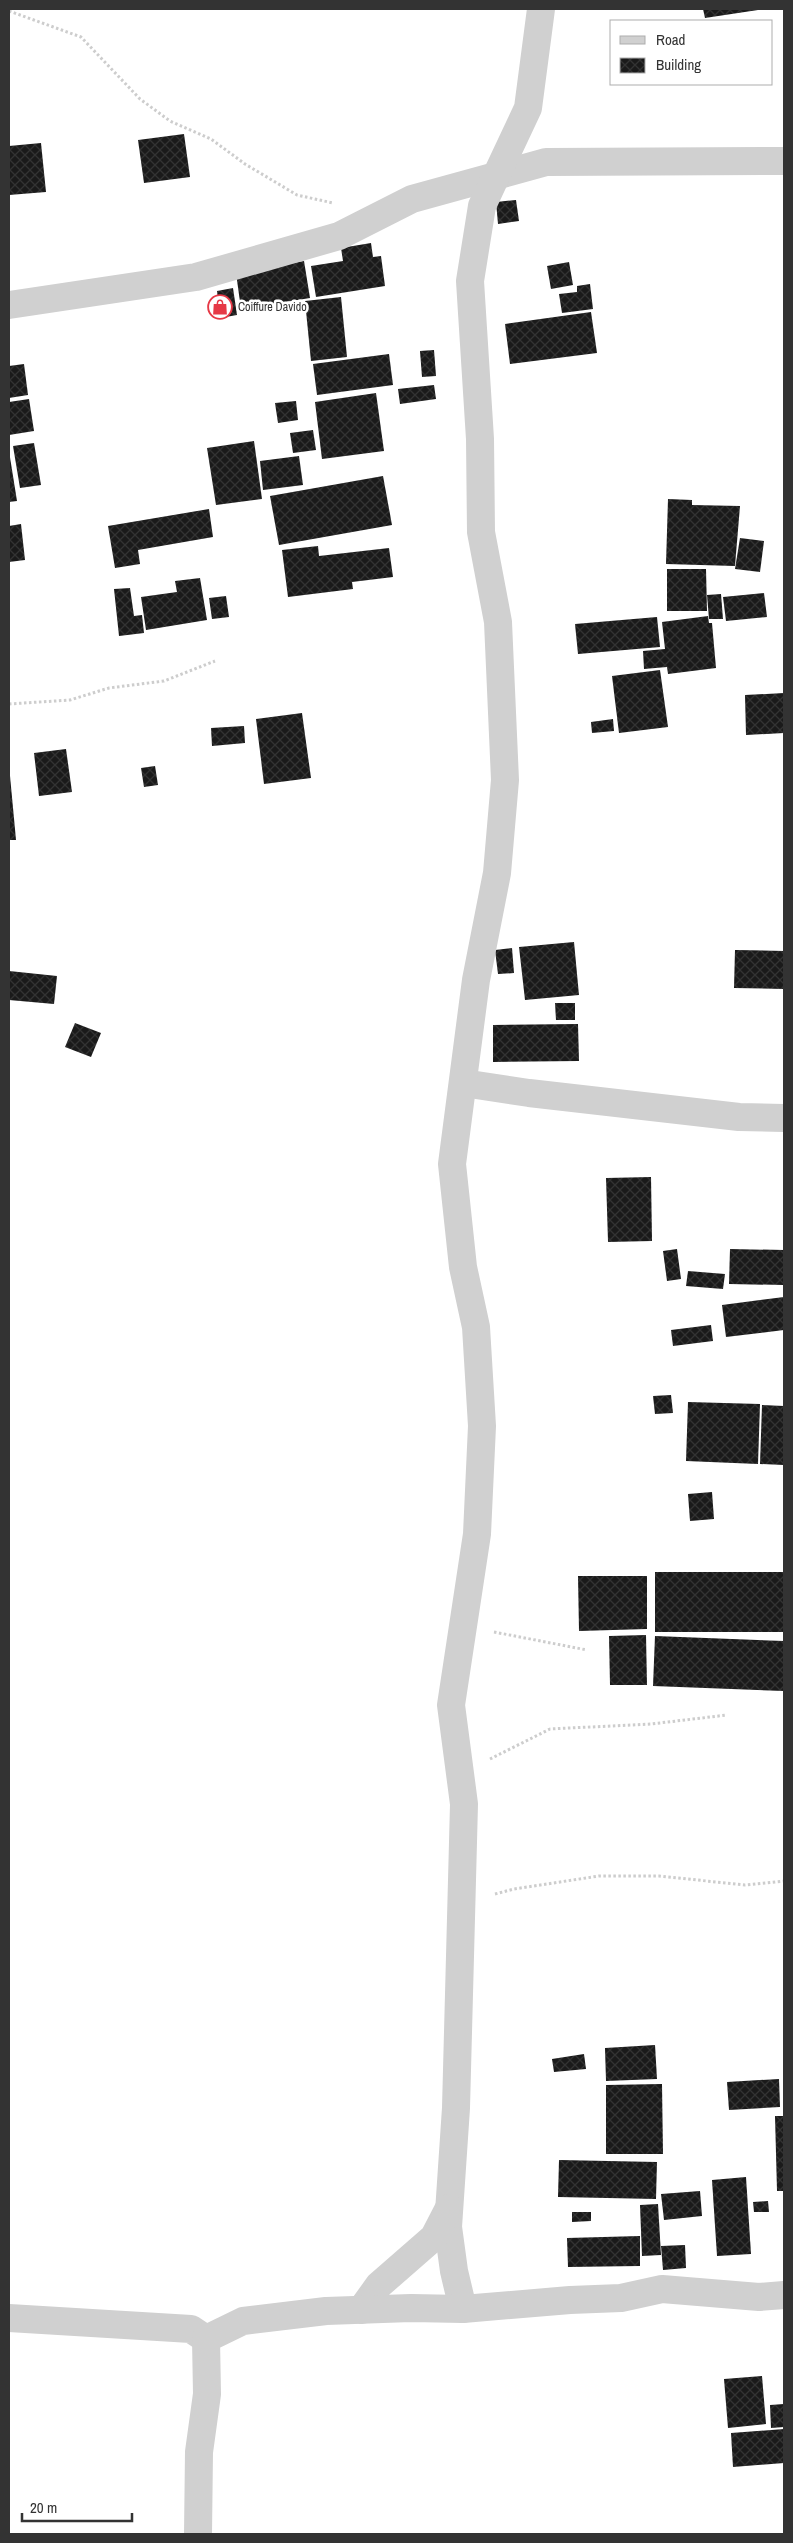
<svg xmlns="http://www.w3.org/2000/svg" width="793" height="2543" font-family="'Archivo Narrow',sans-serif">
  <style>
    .building { fill: url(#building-cross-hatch) }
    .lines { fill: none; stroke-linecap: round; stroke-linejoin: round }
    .path { stroke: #cdcdcd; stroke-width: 3; stroke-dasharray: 2.5 2.5; stroke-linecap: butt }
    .street { stroke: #d0d0d0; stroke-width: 28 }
    .labels { text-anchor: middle; stroke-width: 5; stroke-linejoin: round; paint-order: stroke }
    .poi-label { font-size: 12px; fill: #333; stroke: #fff; text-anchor: start }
  </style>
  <defs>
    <pattern id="building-cross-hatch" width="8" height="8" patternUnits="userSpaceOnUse" patternTransform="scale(1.25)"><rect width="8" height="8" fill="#1a1a1a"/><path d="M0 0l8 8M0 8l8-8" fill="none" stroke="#333"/></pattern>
  </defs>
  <rect width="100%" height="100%" fill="#fff"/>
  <g class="building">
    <polygon points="703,9 758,9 758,10 705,18"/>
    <polygon points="184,134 190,177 144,183 138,140"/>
    <polygon points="41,143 46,192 9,195 9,146"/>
    <polygon points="516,200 519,221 498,224 496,202"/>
    <polygon points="371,243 373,257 381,256 385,286 316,297 311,266 343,261 341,248"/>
    <polygon points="304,261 310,298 241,309 236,273"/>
    <polygon points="569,262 573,285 551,289 547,266"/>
    <polygon points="590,284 593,309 562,313 559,294 577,292 577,286"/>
    <polygon points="233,288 237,315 220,318 217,291"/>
    <polygon points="341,297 347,357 311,361 305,301"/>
    <polygon points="591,312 597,353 510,364 505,324"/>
    <polygon points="434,350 436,376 422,377 420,351"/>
    <polygon points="389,354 393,385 317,395 313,364"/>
    <polygon points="24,364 28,395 9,398 9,366"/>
    <polygon points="434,385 436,399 400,404 398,389"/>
    <polygon points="376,393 384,451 322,459 315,402"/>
    <polygon points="29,399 34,431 9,435 9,402"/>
    <polygon points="296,401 298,420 278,423 275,403"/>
    <polygon points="313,430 316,450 293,453 290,433"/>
    <polygon points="254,441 262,499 216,505 207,448"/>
    <polygon points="34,443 41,485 20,488 13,446"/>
    <polygon points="9,451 17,501 9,502"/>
    <polygon points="299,456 303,485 263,490 260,461"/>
    <polygon points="383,476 392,525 279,545 270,496"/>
    <polygon points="668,499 692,500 692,505 740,506 735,566 666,564"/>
    <polygon points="209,509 213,537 138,550 140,564 115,568 108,526"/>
    <polygon points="21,524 25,560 9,562 9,526"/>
    <polygon points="740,538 764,541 760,572 735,569"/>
    <polygon points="318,546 319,556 389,548 393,577 352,582 353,589 288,597 282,550"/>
    <polygon points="667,569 706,569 707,611 667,611"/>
    <polygon points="200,578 207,620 146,630 141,597 177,592 175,581"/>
    <polygon points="130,588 134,616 142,615 144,633 119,636 114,589"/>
    <polygon points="764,593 767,617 726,621 723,597"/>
    <polygon points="721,594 723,619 709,619 707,595"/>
    <polygon points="226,596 229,617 212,619 209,598"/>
    <polygon points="708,616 709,623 712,623 716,668 668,674 667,667 644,669 643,651 665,649 662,622"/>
    <polygon points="657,617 660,647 578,654 575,624"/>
    <polygon points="660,670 668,727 619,733 612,676"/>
    <polygon points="784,693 784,733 746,735 745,695"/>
    <polygon points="302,713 311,778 264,784 256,719"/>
    <polygon points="613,719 614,731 592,733 591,722"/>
    <polygon points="244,726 245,743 212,746 211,728"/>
    <polygon points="66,749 72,792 39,796 34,753"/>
    <polygon points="9,765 16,840 9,840"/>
    <polygon points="155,766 158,785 144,787 141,768"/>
    <polygon points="574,942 579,995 525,1000 519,947"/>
    <polygon points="512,948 514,973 498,974 495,950"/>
    <polygon points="735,950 784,951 784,989 734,988"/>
    <polygon points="9,971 57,976 54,1004 9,1000"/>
    <polygon points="555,1003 575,1003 575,1020 556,1020"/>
    <polygon points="75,1023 101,1033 91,1057 65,1047"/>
    <polygon points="578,1024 579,1061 493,1062 493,1025"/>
    <polygon points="651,1177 652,1241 608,1242 606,1178"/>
    <polygon points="677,1249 681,1279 667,1281 663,1251"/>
    <polygon points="730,1249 784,1250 784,1285 729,1284"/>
    <polygon points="688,1271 725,1274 723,1289 686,1286"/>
    <polygon points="784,1297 784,1330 726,1337 722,1305"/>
    <polygon points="711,1325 713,1341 673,1346 671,1330"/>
    <polygon points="671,1395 673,1413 655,1414 653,1396"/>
    <polygon points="688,1402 760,1404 758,1464 686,1461"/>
    <polygon points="762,1405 784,1406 784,1465 760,1464"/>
    <polygon points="712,1492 714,1519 690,1521 688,1494"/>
    <rect x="655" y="1572" width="129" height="60"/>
    <polygon points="578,1576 647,1576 647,1629 579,1631"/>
    <polygon points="646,1635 647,1685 610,1685 609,1636"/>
    <polygon points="655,1636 784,1641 784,1691 653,1686"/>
    <polygon points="655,2045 657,2079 606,2081 605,2048"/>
    <polygon points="584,2054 586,2069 554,2072 552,2059"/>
    <polygon points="779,2079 780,2107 729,2110 727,2082"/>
    <polygon points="662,2084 663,2154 606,2154 606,2085"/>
    <polygon points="775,2116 784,2116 784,2191 777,2191"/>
    <polygon points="559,2160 657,2162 656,2199 558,2197"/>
    <polygon points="746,2177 751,2254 717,2256 712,2180"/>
    <polygon points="700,2191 702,2216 664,2220 661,2194"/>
    <polygon points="768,2201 769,2212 754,2212 753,2202"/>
    <polygon points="658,2204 661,2255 642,2256 640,2205"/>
    <polygon points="572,2212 591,2212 591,2221 572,2222"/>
    <polygon points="640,2236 640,2266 568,2267 567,2238"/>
    <polygon points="685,2245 686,2268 663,2270 661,2246"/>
    <polygon points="762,2376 766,2424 728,2428 724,2379"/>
    <polygon points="784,2404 784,2427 771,2428 770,2405"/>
    <polygon points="784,2429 784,2463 733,2467 731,2433"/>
  </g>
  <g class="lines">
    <g class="path">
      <polyline points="9,11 81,37 140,99 170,121 211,139 245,164 297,195 333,203"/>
      <polyline points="9,704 70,700 109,688 164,681 215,661"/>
      <polyline points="494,1632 587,1650"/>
      <polyline points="490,1759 550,1729 651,1724 727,1715"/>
      <polyline points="495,1894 514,1889 599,1876 659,1876 745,1885 784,1881"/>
    </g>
    <g class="street">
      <polyline points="9,305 196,277 339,236 412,199 546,162 784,161"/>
      <polyline points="463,1083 529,1093 739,1117 784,1118"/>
      <polyline points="463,2309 454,2271 448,2227 456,2108 464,1804 451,1705 477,1534 482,1426 476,1327 463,1267 452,1164 476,980 497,873 505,780 498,622 481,532 480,439 470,281 482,206 528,108 541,9"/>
      <polyline points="361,2310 379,2285 434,2237 449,2208"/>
      <polyline points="9,2318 191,2329 206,2339"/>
      <polyline points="198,2534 199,2452 207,2394 206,2339 243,2321 326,2311 411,2308 463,2309 570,2300 621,2298 662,2289 759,2297 784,2295"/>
    </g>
  </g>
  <defs>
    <g id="shop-ring" transform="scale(1.25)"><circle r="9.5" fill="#fff" stroke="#e63946" stroke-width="1.5"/><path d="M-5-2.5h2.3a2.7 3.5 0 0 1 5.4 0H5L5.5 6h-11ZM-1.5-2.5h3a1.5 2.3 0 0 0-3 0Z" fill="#e63946"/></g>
  </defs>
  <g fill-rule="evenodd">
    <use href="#shop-ring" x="220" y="307"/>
  </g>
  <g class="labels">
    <g class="poi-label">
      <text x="238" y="311">Coiffure Davido</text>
    </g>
  </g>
  <rect width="793" height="2543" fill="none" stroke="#333333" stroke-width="20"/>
  <rect x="610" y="20" width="162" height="65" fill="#ffffff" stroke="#adadad"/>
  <rect x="620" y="36" width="25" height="8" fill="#d0d0d0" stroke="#adadad"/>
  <text x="656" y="45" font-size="15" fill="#333333">Road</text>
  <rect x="620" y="58" width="25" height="15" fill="url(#building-cross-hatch)" stroke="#adadad"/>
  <text x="656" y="70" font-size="15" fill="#333333">Building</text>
  <path d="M22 2513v8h110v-8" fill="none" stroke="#333333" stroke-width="2.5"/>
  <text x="30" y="2513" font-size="15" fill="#333333" stroke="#ffffff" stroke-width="4" paint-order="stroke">20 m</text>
</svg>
